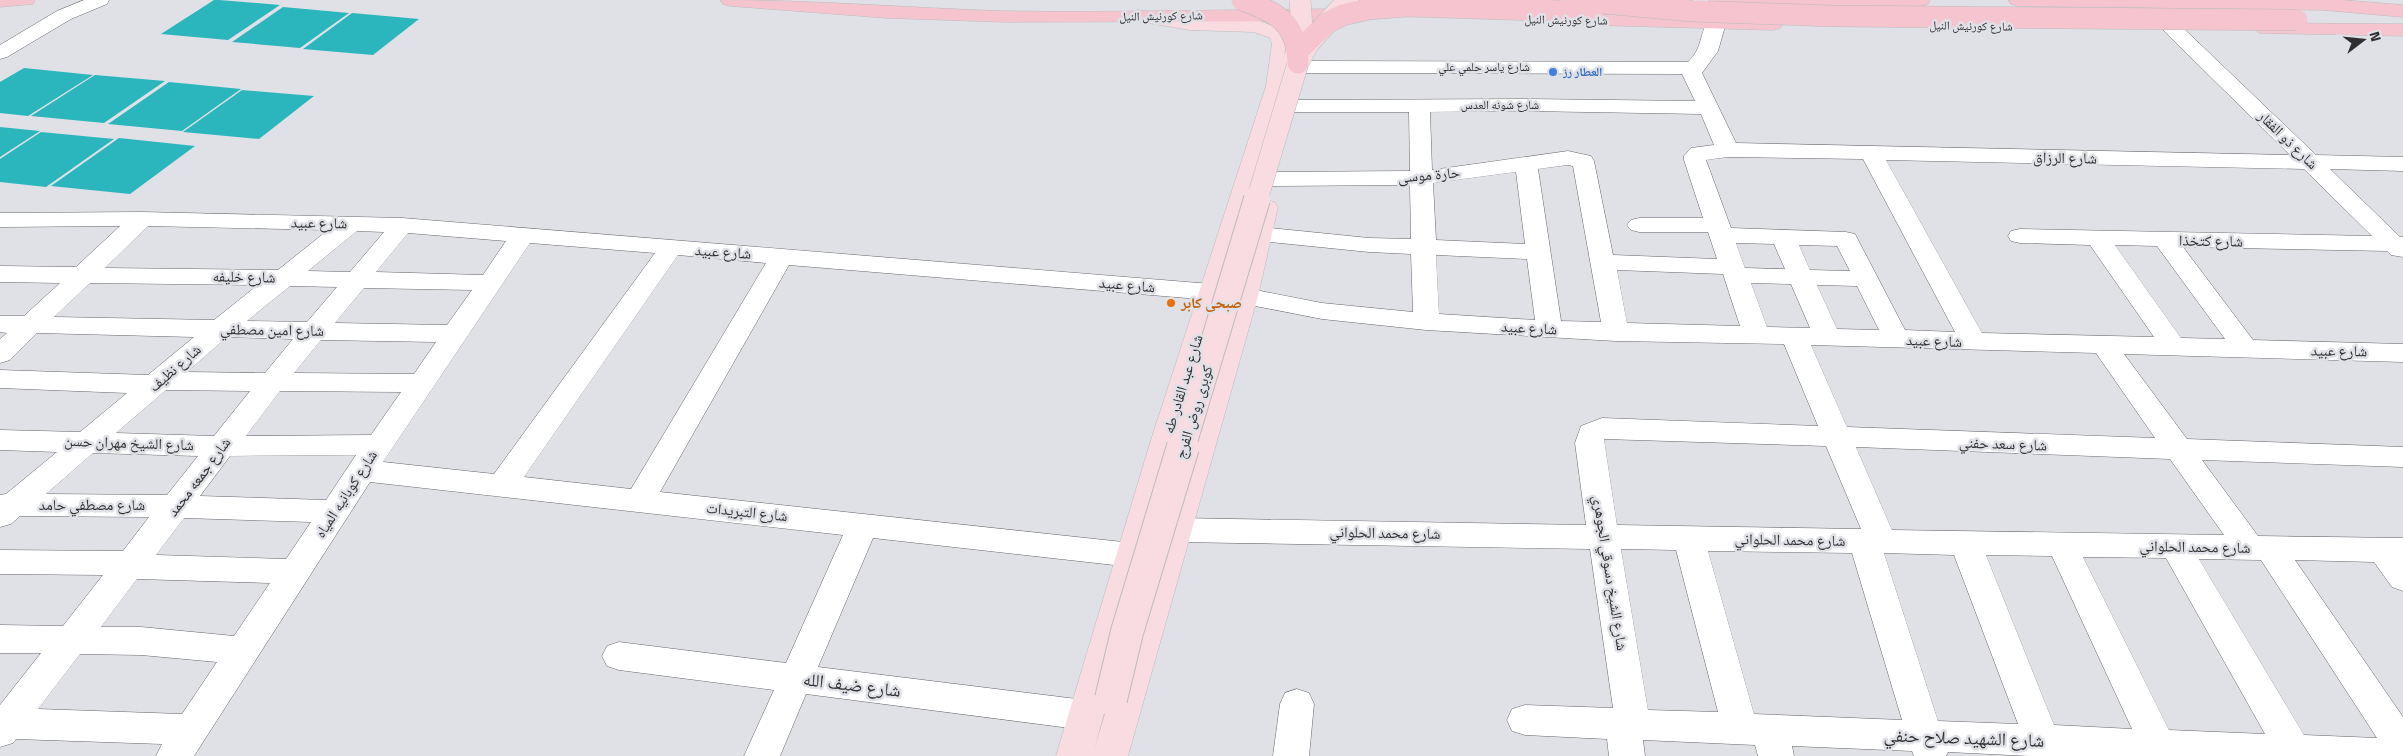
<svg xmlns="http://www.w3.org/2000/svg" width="2403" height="756" font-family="'Titillium Web','Noto Naskh Arabic',sans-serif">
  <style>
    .water { fill: #2bb6bd }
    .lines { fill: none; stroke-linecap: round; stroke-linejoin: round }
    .minor-casing { stroke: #66676c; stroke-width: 1 }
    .major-casing { stroke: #bcbcbd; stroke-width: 1 }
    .highway-casing { stroke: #bcbcbd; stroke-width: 1 }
    .minor { fill: #fff; fill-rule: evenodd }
    .major { fill: #f9dce2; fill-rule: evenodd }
    .highway { fill: #f5c4cf; fill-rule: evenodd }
    .major-bridge-far2-casing { stroke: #bcbcbd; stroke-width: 22; stroke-linecap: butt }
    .major-bridge-far1-casing { stroke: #bcbcbd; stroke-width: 28; stroke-linecap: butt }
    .major-bridge-casing { stroke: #bcbcbd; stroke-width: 34; stroke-linecap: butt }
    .highway-bridge-casing { stroke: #bcbcbd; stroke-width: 22; stroke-linecap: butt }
    .major-bridge-far2 { stroke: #f9dce2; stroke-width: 21 }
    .major-bridge-far1 { stroke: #f9dce2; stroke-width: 26 }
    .major-bridge { stroke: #f9dce2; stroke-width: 32 }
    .highway-bridge { stroke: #f5c4cf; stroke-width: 21 }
    .shop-dot { fill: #3f7fe0; stroke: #dfe1e6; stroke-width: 2 }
    .food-dot { fill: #e8710a; stroke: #dfe1e6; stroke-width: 2 }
    .labels { text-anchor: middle; stroke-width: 5; stroke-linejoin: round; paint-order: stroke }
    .far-street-label { font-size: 12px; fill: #2f2f31; stroke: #dfe1e6 }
    .far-shop-label { font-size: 12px; font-weight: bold; fill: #366cbe; stroke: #dfe1e6; text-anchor: start }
    .street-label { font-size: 15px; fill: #2f2f31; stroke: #dfe1e6 }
    .food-label { font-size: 15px; font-weight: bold; fill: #c56008; stroke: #dfe1e6; text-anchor: start }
    .near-street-label { font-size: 18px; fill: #2f2f31; stroke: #dfe1e6 }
  </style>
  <rect width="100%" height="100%" fill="#dfe1e6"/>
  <g class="water">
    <polygon points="214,0 219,0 280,5 228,40 161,34"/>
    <polygon points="283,7 349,13 300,48 232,42"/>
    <polygon points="352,13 419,19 373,55 303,49"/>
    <polygon points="24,68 93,75 28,116 0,113 0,82"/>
    <polygon points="95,75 165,81 104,123 31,116"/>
    <polygon points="169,82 241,89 182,131 108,124"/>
    <polygon points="242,90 314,96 259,139 183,132"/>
    <polygon points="0,127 40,131 0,157"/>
    <polygon points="41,132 114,139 46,187 0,182 0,159"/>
    <polygon points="119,138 195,146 130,194 51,186"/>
  </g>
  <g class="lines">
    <g class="minor-casing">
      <g id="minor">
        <polygon points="84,0 109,0 107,4 71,19 7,57 0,59 0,45 57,11"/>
        <path d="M 1716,17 L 1723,19 L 1726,23 L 1718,51 L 1702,73 L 1736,143 L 2290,155 L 2165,32 L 2162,28 L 2165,24 L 2172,22 L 2179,24 L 2316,155 L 2403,157 L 2403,171 L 2330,169 L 2400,237 L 2403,237 L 2403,257 L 2391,255 L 2387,251 L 2183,247 L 2253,340 L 2403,344 L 2403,362 L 2124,354 L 2187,439 L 2403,447 L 2403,467 L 2202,460 L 2258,536 L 2403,538 L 2403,591 L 2392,587 L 2374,562 L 2295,560 L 2403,717 L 2403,756 L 2030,756 L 1948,752 L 1946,756 L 1914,756 L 1912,751 L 1792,746 L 1794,756 L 1758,756 L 1755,745 L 1643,740 L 1645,756 L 1609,756 L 1607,739 L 1525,735 L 1512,731 L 1507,720 L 1512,709 L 1525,705 L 1613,708 L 1590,549 L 1177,542 L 1166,538 L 1162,530 L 1166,522 L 1177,518 L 1586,525 L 1575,443 L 1581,426 L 1602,418 L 1818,426 L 1784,344 L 1616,341 L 1426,330 L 1322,319 L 1245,304 L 1211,300 L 789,265 L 660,492 L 1132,543 L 1143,546 L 1148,555 L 1143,564 L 1132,567 L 873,538 L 818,667 L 1085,700 L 1097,704 L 1103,715 L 1097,726 L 1085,730 L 806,694 L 780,756 L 744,756 L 774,690 L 619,670 L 607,666 L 602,656 L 607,646 L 619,642 L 786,663 L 843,535 L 370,482 L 194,756 L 156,756 L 162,744 L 16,739 L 13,743 L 0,747 L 0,705 L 41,653 L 0,653 L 0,625 L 63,626 L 103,575 L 0,574 L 0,550 L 123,551 L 149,517 L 20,516 L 11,524 L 0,527 L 0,495 L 6,494 L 57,452 L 0,450 L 0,430 L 80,432 L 127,393 L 0,388 L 0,370 L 148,375 L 194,337 L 37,333 L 10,360 L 0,363 L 0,339 L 7,333 L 0,332 L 0,316 L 24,316 L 60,283 L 0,282 L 0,266 L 76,267 L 120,226 L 0,227 L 0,213 L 142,212 L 402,218 L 1211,284 L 1245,288 L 1322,303 L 1413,312 L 1411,254 L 1369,252 L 1260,241 L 1251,239 L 1248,234 L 1251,229 L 1260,227 L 1369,238 L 1411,239 L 1410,185 L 1273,186 L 1265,184 L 1262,179 L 1265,174 L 1273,172 L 1410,171 L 1409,112 L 1292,112 L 1284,111 L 1281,106 L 1284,101 L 1292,100 L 1527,99 L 1695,101 L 1682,74 L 1305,73 L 1298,71 L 1295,67 L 1298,63 L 1305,61 L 1688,62 C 1703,48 1699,34 1709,19 ZM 1527,111 L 1701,114 L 1714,145 L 1691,148 L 1684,156 L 1684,160 L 1703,218 L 1639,218 L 1631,220 L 1627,225 L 1631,230 L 1639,232 L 1708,232 L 1717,259 L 1613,255 L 1594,161 L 1591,156 L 1568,151 L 1432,170 L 1430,112 ZM 1728,157 L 1863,159 L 1955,332 L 1905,330 L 1855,234 L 1846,232 L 1731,228 L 1706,160 ZM 1886,160 L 2304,169 L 2372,236 L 2020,229 L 2011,231 L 2008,236 L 2011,241 L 2020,243 L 2090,245 L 2154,337 L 1982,333 ZM 1568,165 L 1573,166 L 1601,322 L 1561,321 L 1538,169 ZM 1516,172 L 1525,244 L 1436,240 L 1433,183 ZM 148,226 L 328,230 L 278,270 L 105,268 ZM 357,231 L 384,232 L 350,272 L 308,271 ZM 408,233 L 506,241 L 483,275 L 376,272 ZM 530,243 L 655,253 L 494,474 L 383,462 ZM 1736,243 L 1774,244 L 1785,269 L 1745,268 ZM 1799,245 L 1837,246 L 1850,271 L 1810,270 ZM 2115,245 L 2157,246 L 2225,339 L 2181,338 ZM 678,255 L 766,263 L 631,489 L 524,477 ZM 1436,255 L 1527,259 L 1535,320 L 1439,314 ZM 1617,270 L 1723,274 L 1740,326 L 1627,323 ZM 90,283 L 258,285 L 214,320 L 54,317 ZM 1751,283 L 1791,284 L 1810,328 L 1767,327 ZM 1817,285 L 1857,286 L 1879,330 L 1837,329 ZM 290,286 L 337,287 L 307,322 L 247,321 ZM 364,288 L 472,290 L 447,325 L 335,323 ZM 227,337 L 293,339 L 265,373 L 187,372 ZM 321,340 L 436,342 L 414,374 L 294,373 ZM 1811,345 L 2096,353 L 2155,438 L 1847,427 ZM 166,390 L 250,391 L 214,436 L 116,433 ZM 280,391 L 401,392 L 371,435 L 246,436 ZM 1604,439 L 1826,446 L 1861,529 L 1617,525 ZM 1856,447 L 2170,459 L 2224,535 L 1892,530 ZM 93,453 L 198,456 L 167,495 L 46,494 ZM 356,455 L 326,500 L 200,496 L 230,456 ZM 184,518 L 311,522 L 286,559 L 156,555 ZM 1621,549 L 1676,550 L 1718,712 L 1648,710 ZM 1708,551 L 1852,553 L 1902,720 L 1754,714 ZM 1884,553 L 1954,555 L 2018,724 L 1938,721 ZM 1986,555 L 2052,556 L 2132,729 L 2054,725 ZM 2083,557 L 2166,558 L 2265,734 L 2169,730 ZM 2199,559 L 2261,560 L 2377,738 L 2304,735 ZM 137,579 L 270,583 L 234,636 L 141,627 L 101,627 ZM 80,654 L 141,655 L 217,662 L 182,714 L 38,709 Z"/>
        <polygon points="1297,689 1309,693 1314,704 1309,756 1273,756 1280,704 1285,693"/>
      </g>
    </g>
    <g class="major-casing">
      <polygon id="major" points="1138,10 1190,18 1257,20 1286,31 1292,44 1286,86 1178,443 1094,750 1232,296 1254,207 1258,202 1266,200 1274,202 1278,207 1258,296 1128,756 1056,756 1150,443 1266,86 1272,44 1270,38 1254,32 1190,30 1131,20 1128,16 1131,12"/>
    </g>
    <g class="highway-casing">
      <g id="highway">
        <polygon points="0,0 35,0 33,4 0,7"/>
        <path d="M 721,0 C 815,0 909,8 1003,11 C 1122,13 1240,9 1358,9 L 1365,11 L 1368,15 L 1365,19 L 1358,21 L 1005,22 L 887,18 L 730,6 L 723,4 Z"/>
        <polygon points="1710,0 1930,0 1928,4 1921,6 1717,9 1710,7 1708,3"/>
        <polygon points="2009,0 2342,0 2403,5 2403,17 2323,10 2018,6 2011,4"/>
        <polygon points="1561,14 1773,18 1780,20 1783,24 1780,28 1773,30 1554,24 1551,20 1554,16"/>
        <polygon points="2266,23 2403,24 2403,36 2259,33 2256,29 2259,25"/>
      </g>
    </g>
    <use href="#minor" class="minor"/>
    <use href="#major" class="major"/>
    <use href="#highway" class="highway"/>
    <g class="major-bridge-far2-casing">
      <g id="major-bridge-far2">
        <polyline points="1295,57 1302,29 1300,0"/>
        <polyline points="1257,200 1298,63 1308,44 1348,0"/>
      </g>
    </g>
    <g class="major-bridge-far1-casing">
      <polyline id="major-bridge-far1" points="1182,448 1257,199"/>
    </g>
    <g class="major-bridge-casing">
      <polyline id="major-bridge" points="1111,699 1127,632 1183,447"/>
    </g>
    <g class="highway-bridge-casing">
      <g id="highway-bridge">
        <path d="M 1242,0 C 1277,12 1297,23 1298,63"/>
        <polyline points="1571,0 1692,11 1831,16 2297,20"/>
        <polyline points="1299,50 1327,23 1343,15 1369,9 1407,6 1593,12"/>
      </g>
    </g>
    <use href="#major-bridge-far2" class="major-bridge-far2"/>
    <use href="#major-bridge-far1" class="major-bridge-far1"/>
    <use href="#major-bridge" class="major-bridge"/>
    <use href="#highway-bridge" class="highway-bridge"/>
  </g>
  <circle class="shop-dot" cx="1553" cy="72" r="5"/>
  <circle class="food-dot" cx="1171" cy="303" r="5"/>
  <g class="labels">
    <g class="far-street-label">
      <text transform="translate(1161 16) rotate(-1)" y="4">شارع كورنيش النيل</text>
      <text transform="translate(1566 20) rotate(1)" y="4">شارع كورنيش النيل</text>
      <text transform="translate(1971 26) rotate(1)" y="4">شارع كورنيش النيل</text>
      <text x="1484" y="71">شارع ياسر حلمي علي</text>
      <text x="1500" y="109">شارع شونه العدس</text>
    </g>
    <g class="far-shop-label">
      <text x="1563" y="76">العطار رز</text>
    </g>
    <g class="street-label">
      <text transform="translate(2288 140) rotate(44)" y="5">شارع ذو الفقار</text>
      <text transform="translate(2065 158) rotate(1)" y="5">شارع الرزاق</text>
      <text transform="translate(1429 175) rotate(-5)" y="5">حارة موسى</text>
      <text transform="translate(319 223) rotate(1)" y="5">شارع عبيد</text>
      <text transform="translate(2211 241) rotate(1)" y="5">شارع كتخذا</text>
      <text transform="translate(723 252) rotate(4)" y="5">شارع عبيد</text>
      <text transform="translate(244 277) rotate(1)" y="5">شارع خليفه</text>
      <text transform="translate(1127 285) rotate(5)" y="5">شارع عبيد</text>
      <text transform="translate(1529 328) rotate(3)" y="5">شارع عبيد</text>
      <text transform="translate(272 330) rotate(1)" y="5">شارع امين مصطفي</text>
      <text transform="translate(1934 341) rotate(2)" y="5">شارع عبيد</text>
      <text transform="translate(2339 351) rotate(1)" y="5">شارع عبيد</text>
      <text transform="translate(175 368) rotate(-41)" y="5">شارع نظيف</text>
      <text transform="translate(1183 384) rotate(-73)" y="5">شارع عبد القادر طه</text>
      <text transform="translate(1194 412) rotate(-73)" y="5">كوبرى روض الفرج</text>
      <text transform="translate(129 443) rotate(2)" y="5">شارع الشيخ مهران حسن</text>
      <text transform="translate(2003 444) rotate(2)" y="5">شارع سعد حفني</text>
      <text transform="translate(199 477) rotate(-53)" y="5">شارع جمعه محمد</text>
      <text transform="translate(346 494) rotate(-57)" y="5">شارع كوبانيه المياه</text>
      <text x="92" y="510">شارع مصطفي حامد</text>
      <text transform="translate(747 512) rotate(6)" y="5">شارع التبريدات</text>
      <text transform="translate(1385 533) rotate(1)" y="5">شارع محمد الحلواني</text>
      <text transform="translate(1790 540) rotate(1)" y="5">شارع محمد الحلواني</text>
      <text transform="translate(2195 547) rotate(1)" y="5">شارع محمد الحلواني</text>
      <text transform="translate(1610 573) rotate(81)" y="5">شارع الشيخ دسوقي الجوهري</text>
    </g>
    <g class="food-label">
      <text x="1181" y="308">صبحى كابر</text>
    </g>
    <g class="near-street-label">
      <text transform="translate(852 685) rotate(7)" y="6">شارع ضيف الله</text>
      <text transform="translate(1964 738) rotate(2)" y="6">شارع الشهيد صلاح حنفي</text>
    </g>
  </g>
  <g transform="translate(2363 40) rotate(74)" stroke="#dfe1e6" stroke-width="4" paint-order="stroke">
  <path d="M0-4L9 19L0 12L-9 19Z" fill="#2f2f31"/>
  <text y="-8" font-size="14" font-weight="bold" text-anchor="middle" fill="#2f2f31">N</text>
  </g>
</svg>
